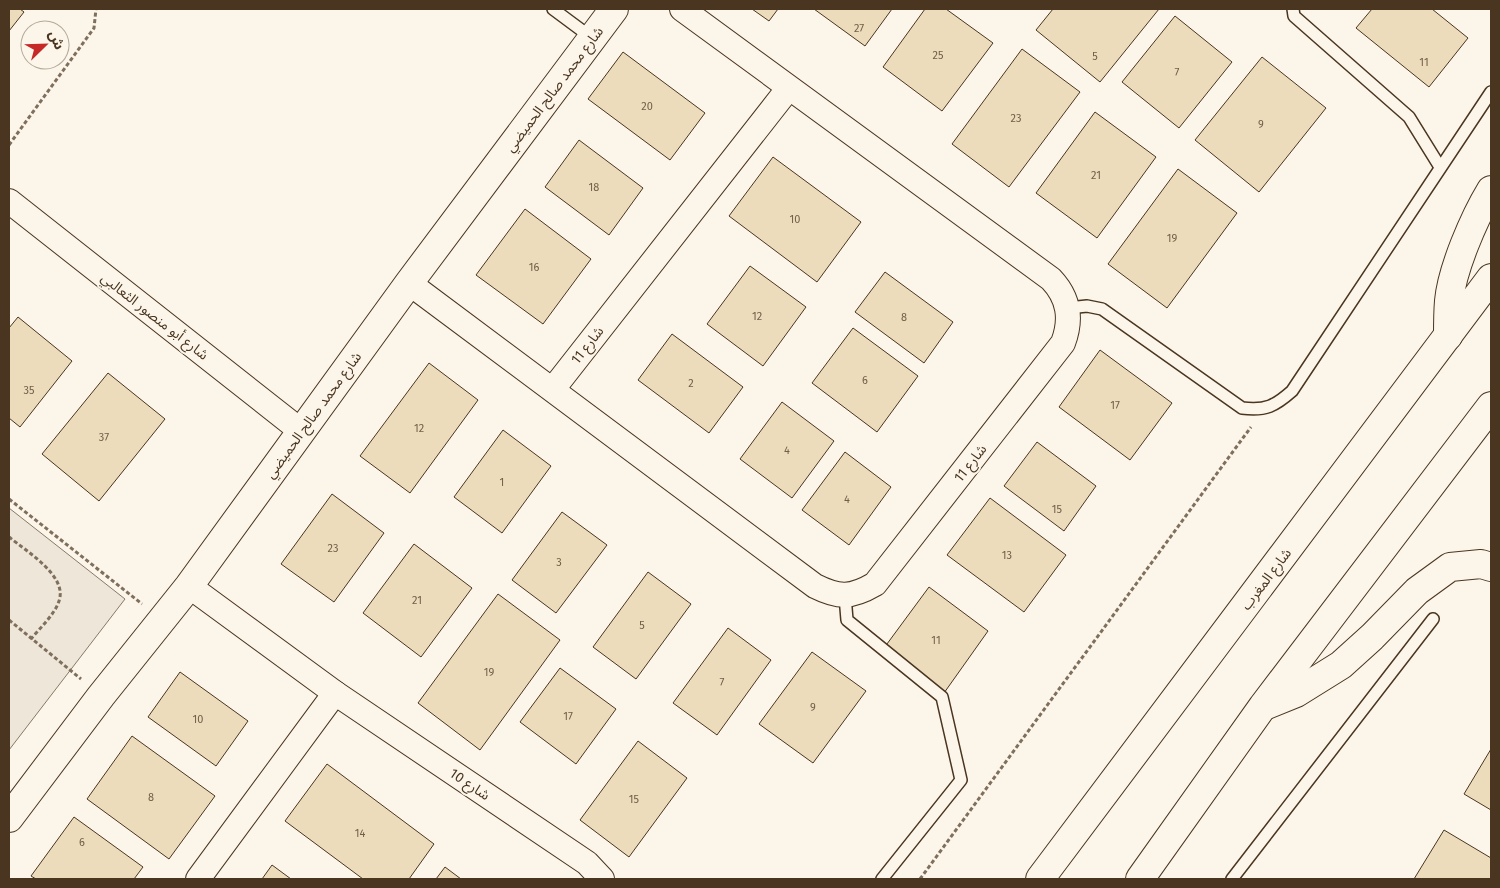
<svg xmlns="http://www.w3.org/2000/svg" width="1500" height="888" font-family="'Fira Sans','Noto Sans Arabic',sans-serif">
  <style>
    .green { fill: #ede6d9; stroke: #887966 }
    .building { fill: #ecdcbc; stroke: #4a3520 }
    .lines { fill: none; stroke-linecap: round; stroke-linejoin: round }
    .service-casing { stroke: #4a3520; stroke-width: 14 }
    .minor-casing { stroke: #4a3520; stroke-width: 26 }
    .tertiary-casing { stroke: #4a3520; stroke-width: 30 }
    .motorway-casing { stroke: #4a3520; stroke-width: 30 }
    .path { stroke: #7f6f5c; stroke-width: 3; stroke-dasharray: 4 2.5; stroke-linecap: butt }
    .service { stroke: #fbf6e9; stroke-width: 11 }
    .minor { stroke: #fbf6e9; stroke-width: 24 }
    .tertiary { stroke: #fbf6e9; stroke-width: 28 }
    .motorway { stroke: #fbf6e9; stroke-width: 28 }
    .labels { text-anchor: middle; stroke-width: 4; stroke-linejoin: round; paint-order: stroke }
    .number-label { font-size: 11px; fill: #725f47 }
    .street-label { font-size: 14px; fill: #4a3520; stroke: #fbf6e9 }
  </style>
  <rect width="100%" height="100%" fill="#fbf6e9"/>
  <polygon class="green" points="9,508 125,599 9,750"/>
  <g class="building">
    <polygon points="9,9 20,9 24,12 9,31"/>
    <polygon points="752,9 778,9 769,21"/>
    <polygon points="814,9 892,9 865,46"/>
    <polygon points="925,9 946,9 993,43 942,111 883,67"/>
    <polygon points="1053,9 1159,9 1100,82 1036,30"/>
    <polygon points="1372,9 1432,9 1468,38 1429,87 1356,28"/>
    <polygon points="1175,16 1232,62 1179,128 1122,82"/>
    <polygon points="1022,49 1080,92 1009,187 952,144"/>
    <polygon points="623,52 705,113 670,160 588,99"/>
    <polygon points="1262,57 1326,108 1259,192 1195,140"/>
    <polygon points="1095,112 1156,157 1097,238 1036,193"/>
    <polygon points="579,140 643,188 609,235 545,187"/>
    <polygon points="773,157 861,222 817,282 729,216"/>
    <polygon points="1178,169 1237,213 1167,308 1108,264"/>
    <polygon points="525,209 591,259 543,324 476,275"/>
    <polygon points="750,266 806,307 763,366 707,324"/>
    <polygon points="885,272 953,322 924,363 855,312"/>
    <polygon points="18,317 72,361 20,427 9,418 9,328"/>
    <polygon points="853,328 918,376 877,432 812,383"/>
    <polygon points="672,334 743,387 709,433 638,380"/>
    <polygon points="1100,350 1172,403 1130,460 1059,407"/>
    <polygon points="429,363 478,400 410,493 360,456"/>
    <polygon points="108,373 165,419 99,501 42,454"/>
    <polygon points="782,402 834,441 792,498 740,459"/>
    <polygon points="503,430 551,466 502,533 454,497"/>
    <polygon points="1037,442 1096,486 1064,531 1004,486"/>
    <polygon points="845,452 891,487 849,545 802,510"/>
    <polygon points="332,494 384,533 334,602 281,564"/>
    <polygon points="990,498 1066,555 1024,612 947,555"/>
    <polygon points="562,512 607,545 556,613 512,580"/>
    <polygon points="414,544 472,588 421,657 363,613"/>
    <polygon points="648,572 691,604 636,679 593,647"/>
    <polygon points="929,587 988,631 944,693 884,648"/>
    <polygon points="498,594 560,640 480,750 418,703"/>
    <polygon points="728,628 771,660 717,735 673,703"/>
    <polygon points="812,652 866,691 813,763 759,724"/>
    <polygon points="560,668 616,709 576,764 520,722"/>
    <polygon points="180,672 248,721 216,766 148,717"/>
    <polygon points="132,736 215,796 169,859 87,799"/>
    <polygon points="638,741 687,778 629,857 580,820"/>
    <polygon points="1491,749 1491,810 1464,794"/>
    <polygon points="327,764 434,844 409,879 363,879 285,821"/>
    <polygon points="74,817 143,867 134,879 36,879 31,876"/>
    <polygon points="1444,830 1491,858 1491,879 1414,879"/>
    <polygon points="272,865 291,879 262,879"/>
    <polygon points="445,867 461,879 436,879"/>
  </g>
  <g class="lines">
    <g class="service-casing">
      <g id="service">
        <polyline points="553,9 592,38"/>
        <polyline points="1293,9 1294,16 1409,117 1440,167"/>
        <path d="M 1068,308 L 1087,306 L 1102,309 L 1242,408 C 1266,411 1275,406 1292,391 L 1491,92"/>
        <polyline points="845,596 847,620 942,697 961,780 882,879"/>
        <polyline points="1232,879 1433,619"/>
      </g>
    </g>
    <g class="minor-casing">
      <g id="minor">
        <polyline points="9,201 301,431"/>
        <path d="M 409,283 L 815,586 C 839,598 851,598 875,584 L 1063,343 C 1072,319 1069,298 1051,279 L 682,9"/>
        <polyline points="553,389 788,89"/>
        <polyline points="189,586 335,693 587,863 602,879"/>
        <polyline points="198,879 335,693"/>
      </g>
    </g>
    <g class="tertiary-casing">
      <polyline id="tertiary" points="9,818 101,696 189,586 409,283 614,9"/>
    </g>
    <g class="motorway-casing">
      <g id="motorway">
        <path d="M 1448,336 C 1448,325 1448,313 1449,301 C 1452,269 1474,218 1491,190"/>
        <polyline points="1264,706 1296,693 1341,665 1372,637 1417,591 1450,567 1481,564 1491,567"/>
        <polyline points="1040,879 1491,278"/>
        <polyline points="1140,879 1263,706 1491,406"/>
      </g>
    </g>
    <g class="path">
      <polyline points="9,145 94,28 96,9"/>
      <polyline points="9,499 142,604"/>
      <path d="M 9,537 C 26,551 68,576 59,601 C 55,614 40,628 31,639"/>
      <polyline points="9,620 81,679"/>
      <polyline points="920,879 1251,427"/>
    </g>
    <use href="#service" class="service"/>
    <use href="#minor" class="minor"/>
    <use href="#tertiary" class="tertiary"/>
    <use href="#motorway" class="motorway"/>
  </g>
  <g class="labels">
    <g class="number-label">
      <text x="859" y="32">27</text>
      <text x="938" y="59">25</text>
      <text x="1095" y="60">5</text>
      <text x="1424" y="66">11</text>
      <text x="1177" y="76">7</text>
      <text x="647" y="110">20</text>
      <text x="1016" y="122">23</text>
      <text x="1261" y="128">9</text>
      <text x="1096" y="179">21</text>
      <text x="594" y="191">18</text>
      <text x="795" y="223">10</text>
      <text x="1172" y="242">19</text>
      <text x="534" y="271">16</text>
      <text x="757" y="320">12</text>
      <text x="904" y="321">8</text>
      <text x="865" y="384">6</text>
      <text x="691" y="387">2</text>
      <text x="29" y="394">35</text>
      <text x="1115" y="409">17</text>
      <text x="419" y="432">12</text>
      <text x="104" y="441">37</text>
      <text x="787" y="454">4</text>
      <text x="502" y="486">1</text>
      <text x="847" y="503">4</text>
      <text x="1057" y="513">15</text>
      <text x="333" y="552">23</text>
      <text x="1007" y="559">13</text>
      <text x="559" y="566">3</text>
      <text x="417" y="604">21</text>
      <text x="642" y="629">5</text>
      <text x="936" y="644">11</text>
      <text x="489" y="676">19</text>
      <text x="722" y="686">7</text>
      <text x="813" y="711">9</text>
      <text x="568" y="720">17</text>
      <text x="198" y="723">10</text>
      <text x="151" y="801">8</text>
      <text x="634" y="803">15</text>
      <text x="360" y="837">14</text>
      <text x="82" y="846">6</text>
    </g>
    <g class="street-label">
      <text transform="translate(554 89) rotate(-53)" y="5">شارع محمد صالح الحميضي</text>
      <text transform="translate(155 316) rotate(38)" y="5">شارع أبو منصور الثعالبي</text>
      <text transform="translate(587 345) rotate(-52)" y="5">شارع 11</text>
      <text transform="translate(313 415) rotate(-54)" y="5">شارع محمد صالح الحميضي</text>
      <text transform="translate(970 463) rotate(-52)" y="5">شارع 11</text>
      <text transform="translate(1266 579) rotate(-53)" y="5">شارع المغرب</text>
      <text transform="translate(470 784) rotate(34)" y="5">شارع 10</text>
    </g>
  </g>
  <rect width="1500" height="888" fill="none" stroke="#4a3520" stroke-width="20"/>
  <g transform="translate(45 45) rotate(67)"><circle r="24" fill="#fbf6e9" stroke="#b4a999"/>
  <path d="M0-4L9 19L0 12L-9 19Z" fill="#c62828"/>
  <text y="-8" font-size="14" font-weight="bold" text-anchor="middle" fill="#4a3520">ش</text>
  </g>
</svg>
